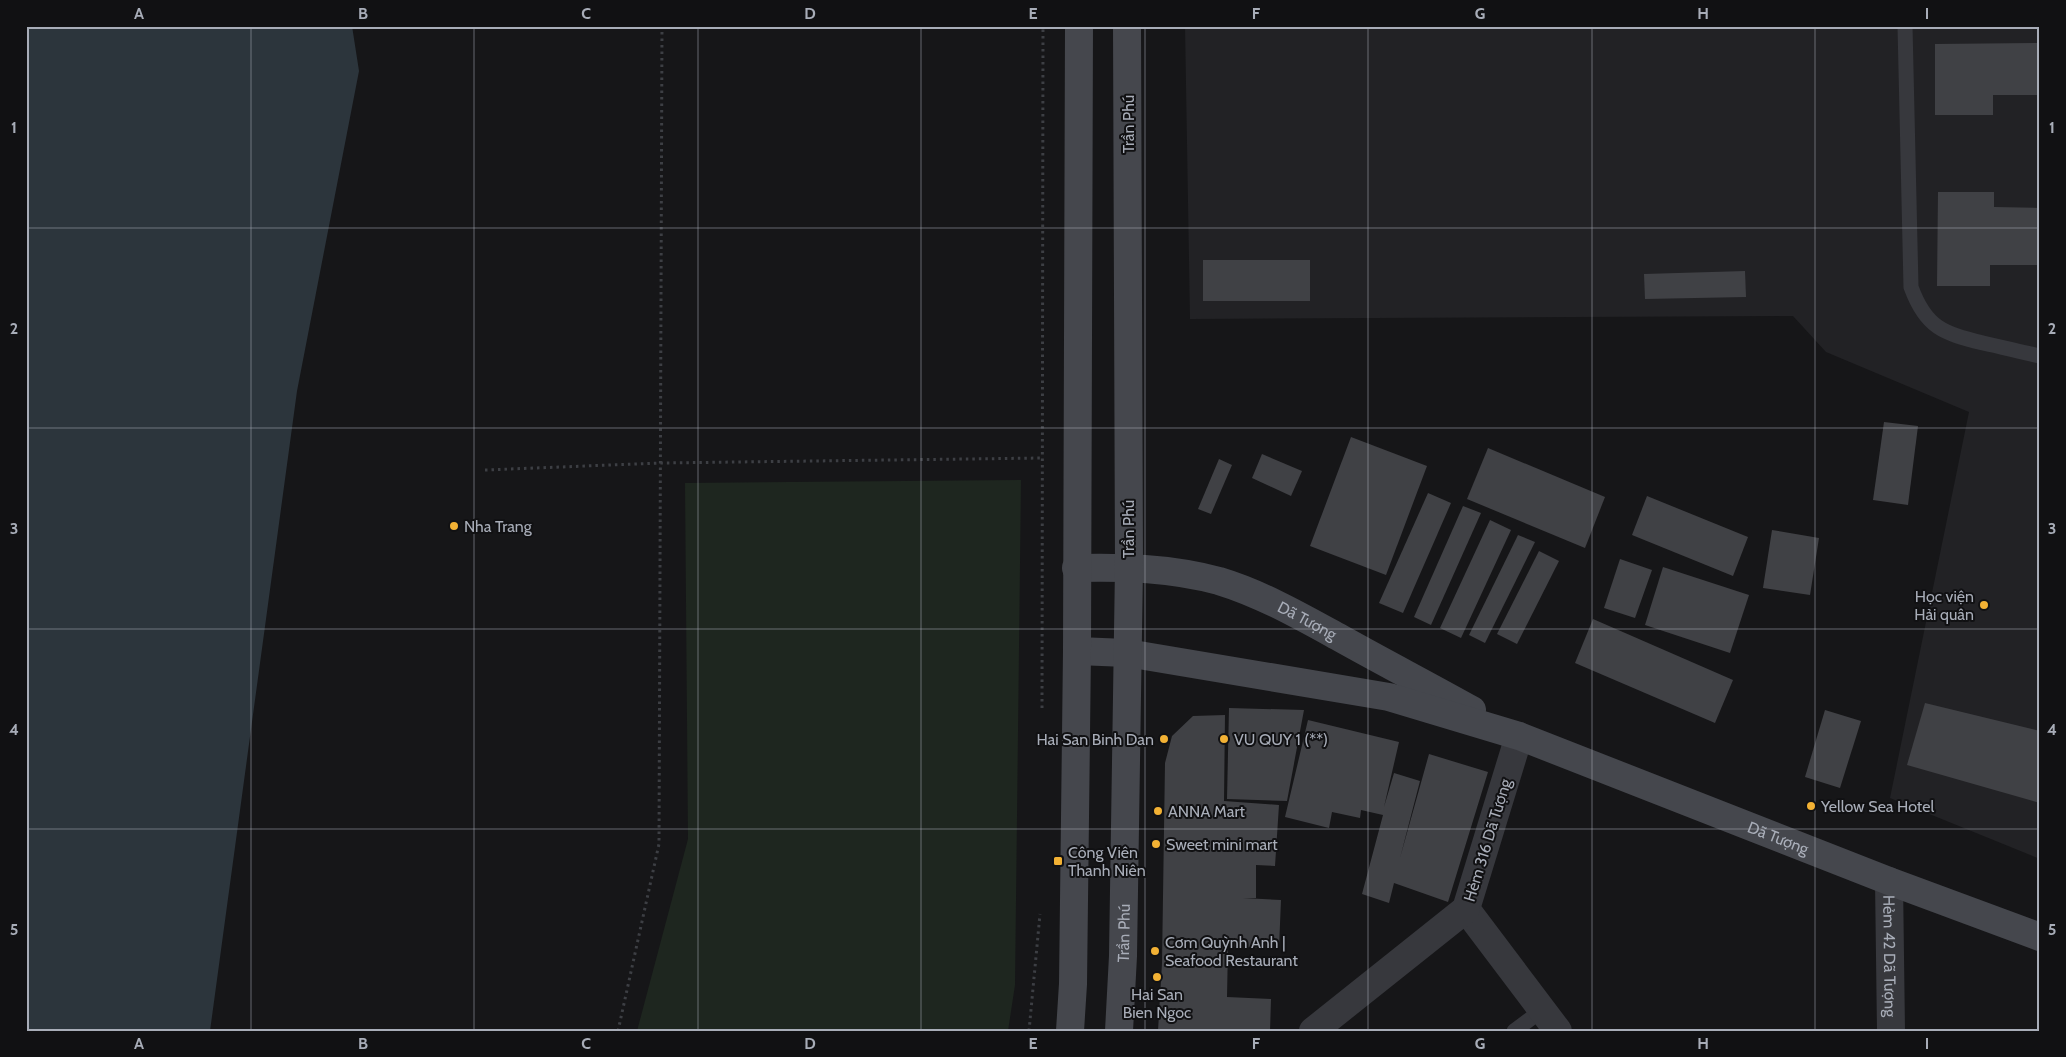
<svg xmlns="http://www.w3.org/2000/svg" width="2066" height="1057" font-family="Cabin,sans-serif">
  <style>
    .built { fill: #222225 }
    .green { fill: #1e261f }
    .water { fill: #2c353c }
    .building { fill: #404145 }
    .lines { fill: none; stroke-linecap: round; stroke-linejoin: round }
    .path { stroke: #3d3f44; stroke-width: 3; stroke-dasharray: 2.5 4; stroke-linecap: butt }
    .lane { stroke: #37383d; stroke-width: 15 }
    .street { stroke: #37383d; stroke-width: 28 }
    .secondary { stroke: #45474d; stroke-width: 28 }
    .grid { fill: none; stroke: #a8adb8; stroke-width: 1; stroke-opacity: 0.55 }
    .poi-dot { fill: #f2b134; stroke: #111113; stroke-width: 2 }
    .labels { text-anchor: middle; stroke-width: 4; stroke-linejoin: round; paint-order: stroke }
    .street-label { font-size: 16px; fill: #a8adb8; stroke: #111113 }
    .poi-label { font-size: 16px; fill: #a8adb8; stroke: #111113; text-anchor: start }
    .neatline { fill: none; stroke: #a8adb8; stroke-width: 2 }
    .grid-label { font-size: 16px; text-anchor: middle; font-weight: bold; fill: #a8adb8 }
  </style>
  <rect width="100%" height="100%" fill="#161618"/>
  <polygon class="built" points="1185,26 2040,26 2040,859 1890,798 1969,412 1826,352 1793,316 1190,319"/>
  <polygon class="green" points="1021,480 1015,985 1008,1031 637,1031 688,839 685,483"/>
  <polygon class="water" points="26,26 352,26 359,71 297,391 210,1031 26,1031"/>
  <g class="building">
    <polygon points="2040,43 2040,95 1993,95 1993,115 1935,115 1935,44"/>
    <polygon points="1938,192 1994,192 1994,207 2040,208 2040,265 1990,265 1990,286 1937,286"/>
    <rect x="1203" y="260" width="107" height="41"/>
    <polygon points="1745,271 1746,297 1645,299 1644,274"/>
    <polygon points="1884,422 1918,426 1908,505 1873,500"/>
    <polygon points="1351,437 1427,466 1386,575 1310,546"/>
    <polygon points="1488,448 1605,497 1585,548 1467,499"/>
    <polygon points="1262,454 1302,471 1291,496 1252,478"/>
    <polygon points="1219,459 1232,465 1211,514 1198,509"/>
    <polygon points="1428,493 1451,503 1403,613 1379,603"/>
    <polygon points="1647,496 1748,537 1733,576 1632,535"/>
    <polygon points="1463,506 1481,513 1431,625 1414,617"/>
    <polygon points="1490,520 1511,530 1461,638 1440,628"/>
    <polygon points="1772,530 1819,538 1810,595 1763,588"/>
    <polygon points="1518,535 1535,542 1485,643 1469,635"/>
    <polygon points="1539,551 1559,561 1517,644 1497,634"/>
    <polygon points="1620,559 1652,570 1635,618 1604,608"/>
    <polygon points="1663,567 1749,595 1730,653 1645,625"/>
    <polygon points="1593,619 1733,680 1715,723 1575,663"/>
    <polygon points="1925,703 2040,731 2040,803 1907,765"/>
    <polygon points="1229,708 1304,710 1287,801 1227,799"/>
    <polygon points="1825,710 1861,721 1840,788 1805,777"/>
    <polygon points="1225,715 1224,801 1279,805 1275,866 1256,865 1256,898 1243,898 1281,900 1279,948 1228,947 1227,997 1271,999 1270,1031 1158,1031 1162,963 1165,763 1172,736 1193,716"/>
    <polygon points="1308,720 1399,742 1384,807 1394,773 1420,781 1400,858 1429,754 1488,772 1448,902 1394,883 1389,903 1362,894 1383,815 1361,810 1360,818 1332,812 1329,828 1285,817"/>
  </g>
  <g class="lines">
    <g class="path">
      <polyline points="485,470 661,463 1042,458"/>
      <polyline points="1042,708 1043,26"/>
      <polyline points="618,1031 659,844 662,26"/>
      <polyline points="1029,1031 1040,914"/>
    </g>
    <g class="lane">
      <path d="M 1905,26 L 1911,287 C 1926,328 1943,333 1983,343 C 2002,347 2021,352 2040,356"/>
      <polyline points="1514,1031 1541,1011"/>
    </g>
    <g class="street">
      <polyline points="1519,736 1466,909 1558,1031"/>
      <path id="s1" d="M 1889,881 L 1891,1031"/>
      <polyline points="1313,1031 1466,909"/>
    </g>
    <g class="secondary">
      <path id="s2" d="M 1076,568 C 1125,567 1171,568 1219,581 C 1262,594 1302,617 1342,639 C 1385,663 1429,686 1472,710"/>
      <path id="s3" d="M 1077,651 L 1127,653 L 1389,697 L 1519,736 L 1889,881 L 2040,937"/>
      <polyline points="1070,1031 1073,984 1077,651 1079,26"/>
      <path id="s4" d="M 1119,1031 L 1123,956 L 1129,567 L 1127,26"/>
    </g>
  </g>
  <path class="grid" d="M 251,26 L 251,1031M 474,26 L 474,1031M 698,26 L 698,1031M 921,26 L 921,1031M 1145,26 L 1145,1031M 1368,26 L 1368,1031M 1592,26 L 1592,1031M 1815,26 L 1815,1031M 26,228 L 2040,228M 26,428 L 2040,428M 26,629 L 2040,629M 26,829 L 2040,829"/>
  <g class="poi-dot">
    <circle cx="454" cy="526" r="5"/>
    <circle cx="1984" cy="605" r="5"/>
    <circle cx="1164" cy="739" r="5"/>
    <circle cx="1224" cy="739" r="5"/>
    <circle cx="1811" cy="806" r="5"/>
    <circle cx="1158" cy="811" r="5"/>
    <circle cx="1156" cy="844" r="5"/>
    <rect x="1053" y="856" width="10" height="10" rx="2.5"/>
    <circle cx="1155" cy="951" r="5"/>
    <circle cx="1157" cy="977" r="5"/>
  </g>
  <g class="labels">
    <g class="street-label">
      <text transform="translate(1128 124) rotate(-90)" y="6">Trần Phú</text>
      <text transform="translate(1128 529) rotate(-90)" y="6">Trần Phú</text>
      <text dy="6" stroke="none"><textPath href="#s2" startOffset="241">Dã Tượng</textPath></text>
      <text dy="6" stroke="none"><textPath href="#s3" startOffset="730">Dã Tượng</textPath></text>
      <text transform="translate(1487 840) rotate(-73)" y="6">Hẻm 316 Dã Tượng</text>
      <text dy="6" stroke="none"><textPath href="#s4" startOffset="98">Trần Phú</textPath></text>
      <text dy="6" stroke="none"><textPath href="#s1" startOffset="75">Hẻm 42 Dã Tượng</textPath></text>
    </g>
    <g class="poi-label">
      <text x="464" y="532">Nha Trang</text>
      <text x="1974" y="602" text-anchor="end">Học viện<tspan x="1974" dy="18">Hải quân</tspan></text>
      <text x="1154" y="745" text-anchor="end">Hai San Binh Dan</text>
      <text x="1234" y="745">VU QUY 1 (**)</text>
      <text x="1821" y="812">Yellow Sea Hotel</text>
      <text x="1168" y="817">ANNA Mart</text>
      <text x="1166" y="850">Sweet mini mart</text>
      <text x="1068" y="858">Công Viên<tspan x="1068" dy="18">Thanh Niên</tspan></text>
      <text x="1165" y="948">Cơm Quỳnh Anh |<tspan x="1165" dy="18">Seafood Restaurant</tspan></text>
      <text x="1157" y="1000" text-anchor="middle">Hai San<tspan x="1157" dy="18">Bien Ngoc</tspan></text>
    </g>
  </g>
  <rect width="2066" height="1057" fill="none" stroke="#111113" stroke-width="55"/>
  <rect x="28" y="28" width="2010" height="1002" class="neatline"/>
  <g class="grid-label">
    <text x="139" y="19">A</text>
    <text x="363" y="19">B</text>
    <text x="586" y="19">C</text>
    <text x="810" y="19">D</text>
    <text x="1033" y="19">E</text>
    <text x="1256" y="19">F</text>
    <text x="1480" y="19">G</text>
    <text x="1703" y="19">H</text>
    <text x="1927" y="19">I</text>
    <text x="14" y="133">1</text>
    <text x="2052" y="133">1</text>
    <text x="14" y="334">2</text>
    <text x="2052" y="334">2</text>
    <text x="14" y="534">3</text>
    <text x="2052" y="534">3</text>
    <text x="14" y="735">4</text>
    <text x="2052" y="735">4</text>
    <text x="14" y="935">5</text>
    <text x="2052" y="935">5</text>
    <text x="139" y="1049">A</text>
    <text x="363" y="1049">B</text>
    <text x="586" y="1049">C</text>
    <text x="810" y="1049">D</text>
    <text x="1033" y="1049">E</text>
    <text x="1256" y="1049">F</text>
    <text x="1480" y="1049">G</text>
    <text x="1703" y="1049">H</text>
    <text x="1927" y="1049">I</text>
  </g>
</svg>
